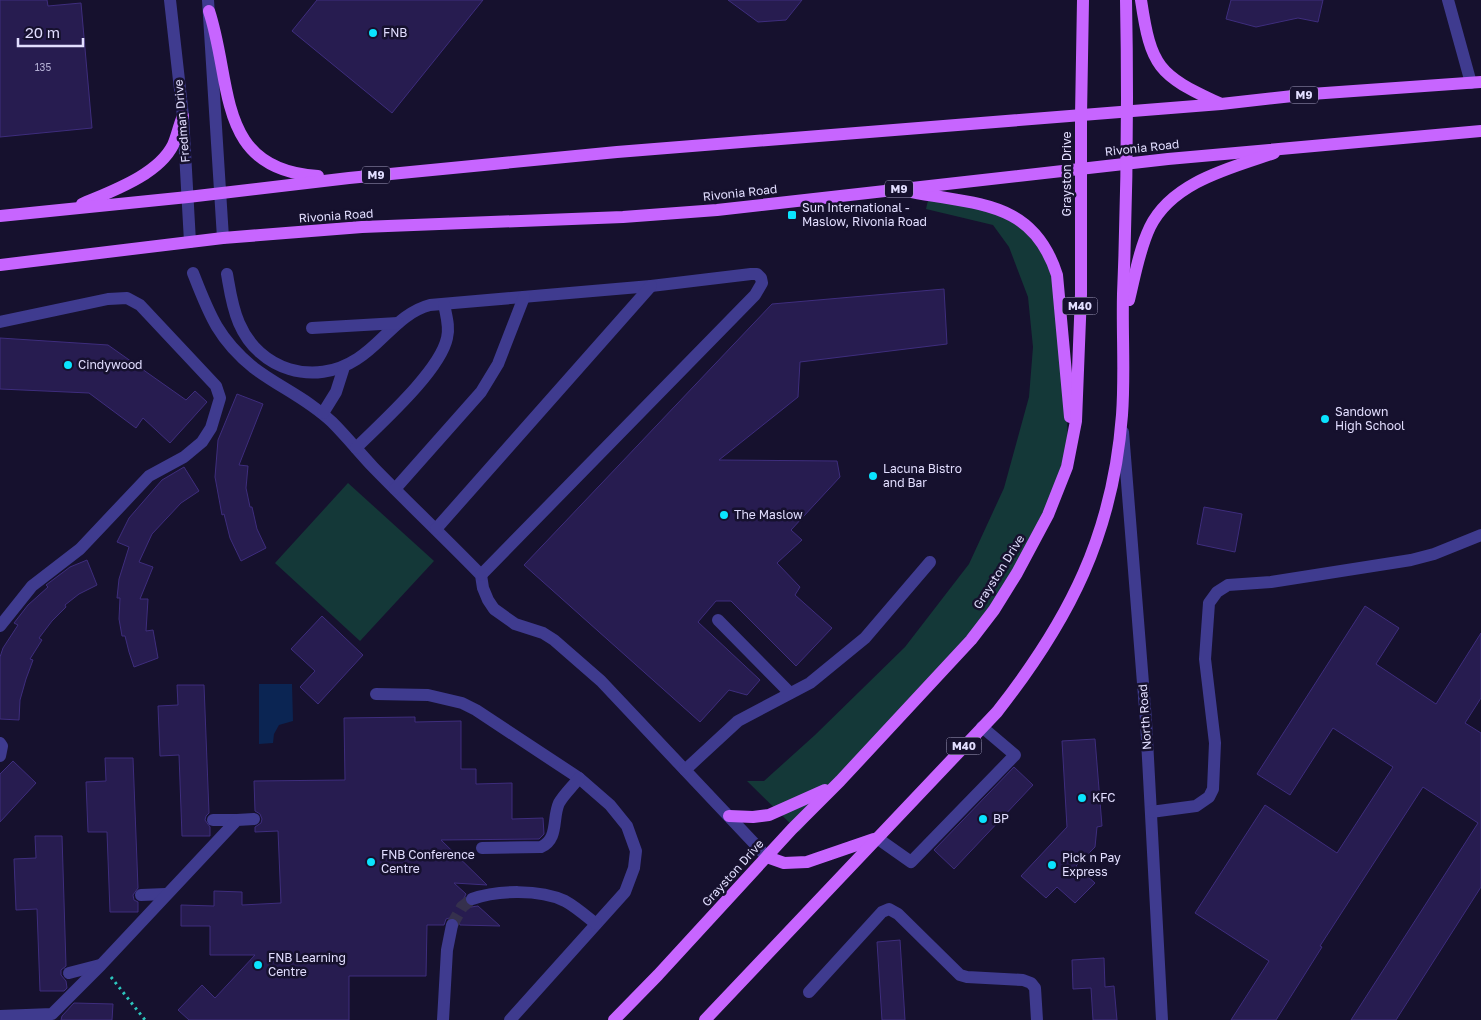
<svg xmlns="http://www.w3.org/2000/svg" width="1481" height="1020" font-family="'Golos Text',sans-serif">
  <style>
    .green { fill: #143838 }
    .water { fill: #0b2553 }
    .building { fill: #271c50; stroke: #3e2d7d }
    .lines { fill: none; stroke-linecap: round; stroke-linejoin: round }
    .minor-tunnel { stroke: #35304d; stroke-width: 12; stroke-dasharray: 12 6; stroke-linecap: butt }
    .path { stroke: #2cc5bd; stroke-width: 3; stroke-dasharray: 2.5 4; stroke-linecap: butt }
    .minor { stroke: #3f3b8f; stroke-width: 12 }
    .major { stroke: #c765ff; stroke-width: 12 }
    .poi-dot { fill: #0ae4ff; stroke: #16112e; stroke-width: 2 }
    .labels { text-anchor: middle; stroke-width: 5; stroke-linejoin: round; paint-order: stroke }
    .number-label { font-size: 10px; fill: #b3aed3 }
    .shield { fill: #16112e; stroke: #a5a0c0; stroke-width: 1 }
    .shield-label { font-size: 11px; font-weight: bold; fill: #e2deff }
    .poi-label { font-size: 12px; fill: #e2deff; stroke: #16112e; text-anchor: start }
    .street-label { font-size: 12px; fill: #e2deff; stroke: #16112e }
  </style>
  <rect width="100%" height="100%" fill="#16112e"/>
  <g class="green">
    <polygon points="930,192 1036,228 1062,308 1068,445 1047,511 993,607 842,781 799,832 747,781 764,781 815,735 905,647 969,564 1004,488 1029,397 1033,347 1028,297 1009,247 993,225 926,209"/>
    <polygon points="348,483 434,561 360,641 275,563"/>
  </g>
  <polygon class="water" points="259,684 292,684 293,721 279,725 274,734 273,743 259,744"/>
  <g class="building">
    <polygon points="0,0 47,0 48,6 81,3 92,128 0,137"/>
    <polygon points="317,0 483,0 392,113 292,31"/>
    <polygon points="728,0 802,0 786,20 758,22"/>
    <polygon points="1231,0 1323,0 1318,22 1298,18 1256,27 1226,19"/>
    <polygon points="944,289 947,344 800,362 798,397 719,460 837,461 840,477 791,530 802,540 777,563 800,587 795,595 832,628 796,666 731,601 716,601 698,622 760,680 747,695 729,690 700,722 524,565 772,304"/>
    <polygon points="0,338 108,345 186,400 195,391 207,402 170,443 143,418 136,428 89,393 0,389"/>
    <polygon points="237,394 263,404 239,465 248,466 246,488 250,507 252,507 257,529 266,548 241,561 230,538 224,514 222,515 215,477 218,440"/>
    <polygon points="184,467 199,491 181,503 152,534 139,562 153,567 140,599 148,599 146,631 153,630 158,658 134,667 129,652 125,636 122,636 119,619 120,598 117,598 119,579 129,547 117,542 129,518 162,480"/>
    <polygon points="1204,507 1242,514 1235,552 1197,544"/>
    <polygon points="87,560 97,585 79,594 65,605 66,607 52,621 39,638 42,640 30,659 33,660 26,679 20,700 19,720 0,719 0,657 3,648 18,625 14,623 28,605 48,587 46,585 70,567"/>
    <polygon points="1365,606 1399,628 1376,664 1436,704 1481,633 1481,698 1465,723 1481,733 1481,887 1396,1020 1351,1020 1478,823 1423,787 1320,946 1322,947 1276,1020 1231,1020 1269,961 1195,913 1265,805 1337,853 1393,767 1333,728 1290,795 1257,774"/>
    <polygon points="322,616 363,655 318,704 300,687 315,671 291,649"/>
    <polygon points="177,685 204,685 209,813 206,816 205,820 210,827 210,836 182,836 179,755 160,756 158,706 178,705"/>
    <polygon points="415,717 415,722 461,721 461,769 476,769 476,784 512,783 512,819 543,818 544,834 539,839 441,840 487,885 454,883 466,894 464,898 466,904 471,907 478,906 500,926 460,925 458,919 453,917 446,919 444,925 427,925 426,976 349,976 349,1020 189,1020 178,1010 202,985 215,998 255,955 210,955 210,926 181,926 181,905 214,906 214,891 242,892 242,905 281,903 278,831 255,832 255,827 261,823 262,819 260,814 255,811 254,781 345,780 344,718"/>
    <polygon points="1095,739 1102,826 1097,827 1095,847 1076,866 1095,883 1075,903 1057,887 1046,898 1021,876 1067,827 1062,741"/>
    <polygon points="105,758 133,758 138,888 133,895 134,900 138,902 138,912 110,912 107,832 88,832 86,782 106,781"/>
    <polygon points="13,761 36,783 0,822 0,774"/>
    <polygon points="1014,767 1033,785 954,869 934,850"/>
    <polygon points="35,836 62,836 66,966 61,970 61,975 66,981 67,988 64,991 40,991 37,909 16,910 14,859 36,858"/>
    <polygon points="900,940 905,1020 882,1020 877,942"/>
    <polygon points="1104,958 1105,987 1114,986 1117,1020 1093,1020 1091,988 1073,989 1072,960"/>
    <polygon points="74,1003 113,1004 112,1020 61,1020 62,1016"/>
  </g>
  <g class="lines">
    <polyline class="minor-tunnel" points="452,925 462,907 472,899"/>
    <polyline class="path" points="111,977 145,1020"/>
    <g class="minor">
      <polyline points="170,0 183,116 190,242"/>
      <polyline points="208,0 223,238"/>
      <polyline points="1448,0 1471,83"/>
      <path d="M 193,273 C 209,314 218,339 254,368 C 279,387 308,399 332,422 C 346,436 359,452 373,467 C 408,503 445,538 481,575 L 483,588 L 488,600 L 494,609 L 515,624 L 543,633 L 554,640 L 601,681 L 767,857"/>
      <path d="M 227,274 C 230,291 232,307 239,323 C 259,370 314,387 357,359 C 383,343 399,313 430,305 L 651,286 L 751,274 L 757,274 L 761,278 L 762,283 L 755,295 L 481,575"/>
      <polyline points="0,322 108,299 127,298 140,305 216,386 220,398 211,428 202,442 184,457 149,476 80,549 32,586 0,626"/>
      <polyline points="312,328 398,323"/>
      <polyline points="323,413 336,392 344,367"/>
      <polyline points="1123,432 1146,721 1162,1020"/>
      <path d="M 356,448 C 380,424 440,371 447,338 C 450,327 446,315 444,304"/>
      <polyline points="395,489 481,392 498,364 524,297"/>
      <polyline points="436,529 651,286"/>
      <polyline points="718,620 790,693"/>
      <polyline points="376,694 428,695 462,703 476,710 579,778 610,805 627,826 636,851 634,868 625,892 510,1020"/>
      <polyline points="0,743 2,746 0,756"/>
      <polyline points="685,770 738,721 810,683 865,638 930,562"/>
      <polyline points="1151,812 1196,806 1209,797 1213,789 1215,743 1205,659 1209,603 1217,592 1228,585 1271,582 1411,560 1434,554 1481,535"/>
      <polyline points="213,820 237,820"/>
      <polyline points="877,838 911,862 1015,755 982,727"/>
      <path d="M 482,848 L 541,847 C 559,839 552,818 559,803 C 564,794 573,786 579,778"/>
      <polyline points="141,895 166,894"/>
      <path d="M 472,899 C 497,890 540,889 565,901 C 576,907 586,916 596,924"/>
      <polyline points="69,973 100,965"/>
      <polyline points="809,992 882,912 889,909 898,914 960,975 967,977 1023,980 1031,983 1035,988 1037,1020"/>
      <polyline points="0,1016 52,1014 101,965 237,820 254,819"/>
      <polyline points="443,1020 447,950 452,925"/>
    </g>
    <g class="major">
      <path d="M 1141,0 C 1151,67 1158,75 1219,103"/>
      <path d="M 209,11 C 233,83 215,170 318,176"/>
      <path d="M 912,192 C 977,205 1033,200 1057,275 L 1070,417"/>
      <path d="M 82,204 C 112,191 158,175 173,145 C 177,136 179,125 183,116"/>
      <polyline points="0,216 188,197 349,178 617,152 1221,104 1311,94 1481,82"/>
      <polyline points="0,265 223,238 362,227 623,217 717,210 1168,159 1481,131"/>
      <path d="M 1129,300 C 1135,276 1139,250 1150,227 C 1172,182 1230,168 1274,153"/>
      <polyline points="729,816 753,817 769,815 825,790"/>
      <polyline points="767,857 784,863 807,862 874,839"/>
      <polyline points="614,1020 658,975 792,829 840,781 971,640 994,610 1017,573 1048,515 1067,467 1076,421 1081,294 1081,116 1083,0"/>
      <path d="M 705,1020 L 997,712 C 1070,619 1113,534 1122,415 C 1125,375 1122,334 1123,294 C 1127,196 1128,98 1126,0"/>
    </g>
  </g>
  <g class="poi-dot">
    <circle cx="373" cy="33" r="5"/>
    <rect x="787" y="210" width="10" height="10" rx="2.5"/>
    <circle cx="68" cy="365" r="5"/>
    <circle cx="1325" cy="419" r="5"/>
    <circle cx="873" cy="476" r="5"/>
    <circle cx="724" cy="515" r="5"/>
    <circle cx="1082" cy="798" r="5"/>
    <circle cx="983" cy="819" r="5"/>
    <circle cx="371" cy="862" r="5"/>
    <circle cx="1052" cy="865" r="5"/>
    <circle cx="258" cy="965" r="5"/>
  </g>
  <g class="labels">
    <g class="number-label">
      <text x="43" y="71">135</text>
    </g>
    <g class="shield">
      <rect x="1290" y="86.5" width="28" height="17" rx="4"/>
      <rect x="362" y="166.5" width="28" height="17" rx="4"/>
      <rect x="885" y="180.5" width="28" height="17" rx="4"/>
      <rect x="1062.5" y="297.5" width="35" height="17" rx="4"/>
      <rect x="946.5" y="737.5" width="35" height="17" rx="4"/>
    </g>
    <g class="shield-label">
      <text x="1304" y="99">M9</text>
      <text x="376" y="179">M9</text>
      <text x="899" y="193">M9</text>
      <text x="1080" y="310">M40</text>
      <text x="964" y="750">M40</text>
    </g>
    <g class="poi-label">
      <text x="383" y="37">FNB</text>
      <text x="802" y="212">Sun International -<tspan x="802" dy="14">Maslow, Rivonia Road</tspan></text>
      <text x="78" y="369">Cindywood</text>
      <text x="1335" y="416">Sandown<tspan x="1335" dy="14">High School</tspan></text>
      <text x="883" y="473">Lacuna Bistro<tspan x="883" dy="14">and Bar</tspan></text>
      <text x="734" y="519">The Maslow</text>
      <text x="1092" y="802">KFC</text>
      <text x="993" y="823">BP</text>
      <text x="381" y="859">FNB Conference<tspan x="381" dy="14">Centre</tspan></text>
      <text x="1062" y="862">Pick n Pay<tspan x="1062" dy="14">Express</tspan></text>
      <text x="268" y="962">FNB Learning<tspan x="268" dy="14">Centre</tspan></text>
    </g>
    <g class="street-label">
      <text transform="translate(182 121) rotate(-95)" y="4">Fredman Drive</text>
      <text transform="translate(1142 148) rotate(-6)" y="4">Rivonia Road</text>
      <text transform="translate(1067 174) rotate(-90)" y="4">Grayston Drive</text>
      <text transform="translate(740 193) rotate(-6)" y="4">Rivonia Road</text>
      <text transform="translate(336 216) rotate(-4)" y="4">Rivonia Road</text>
      <text transform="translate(999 572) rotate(-58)" y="4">Grayston Drive</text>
      <text transform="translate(1145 717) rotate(-94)" y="4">North Road</text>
      <text transform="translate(733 873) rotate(-48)" y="4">Grayston Drive</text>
    </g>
  </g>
  <path d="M18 38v8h65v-8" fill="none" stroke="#e2deff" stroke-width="2.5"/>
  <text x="25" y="38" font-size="15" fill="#e2deff" stroke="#16112e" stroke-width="4" paint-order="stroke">20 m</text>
</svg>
